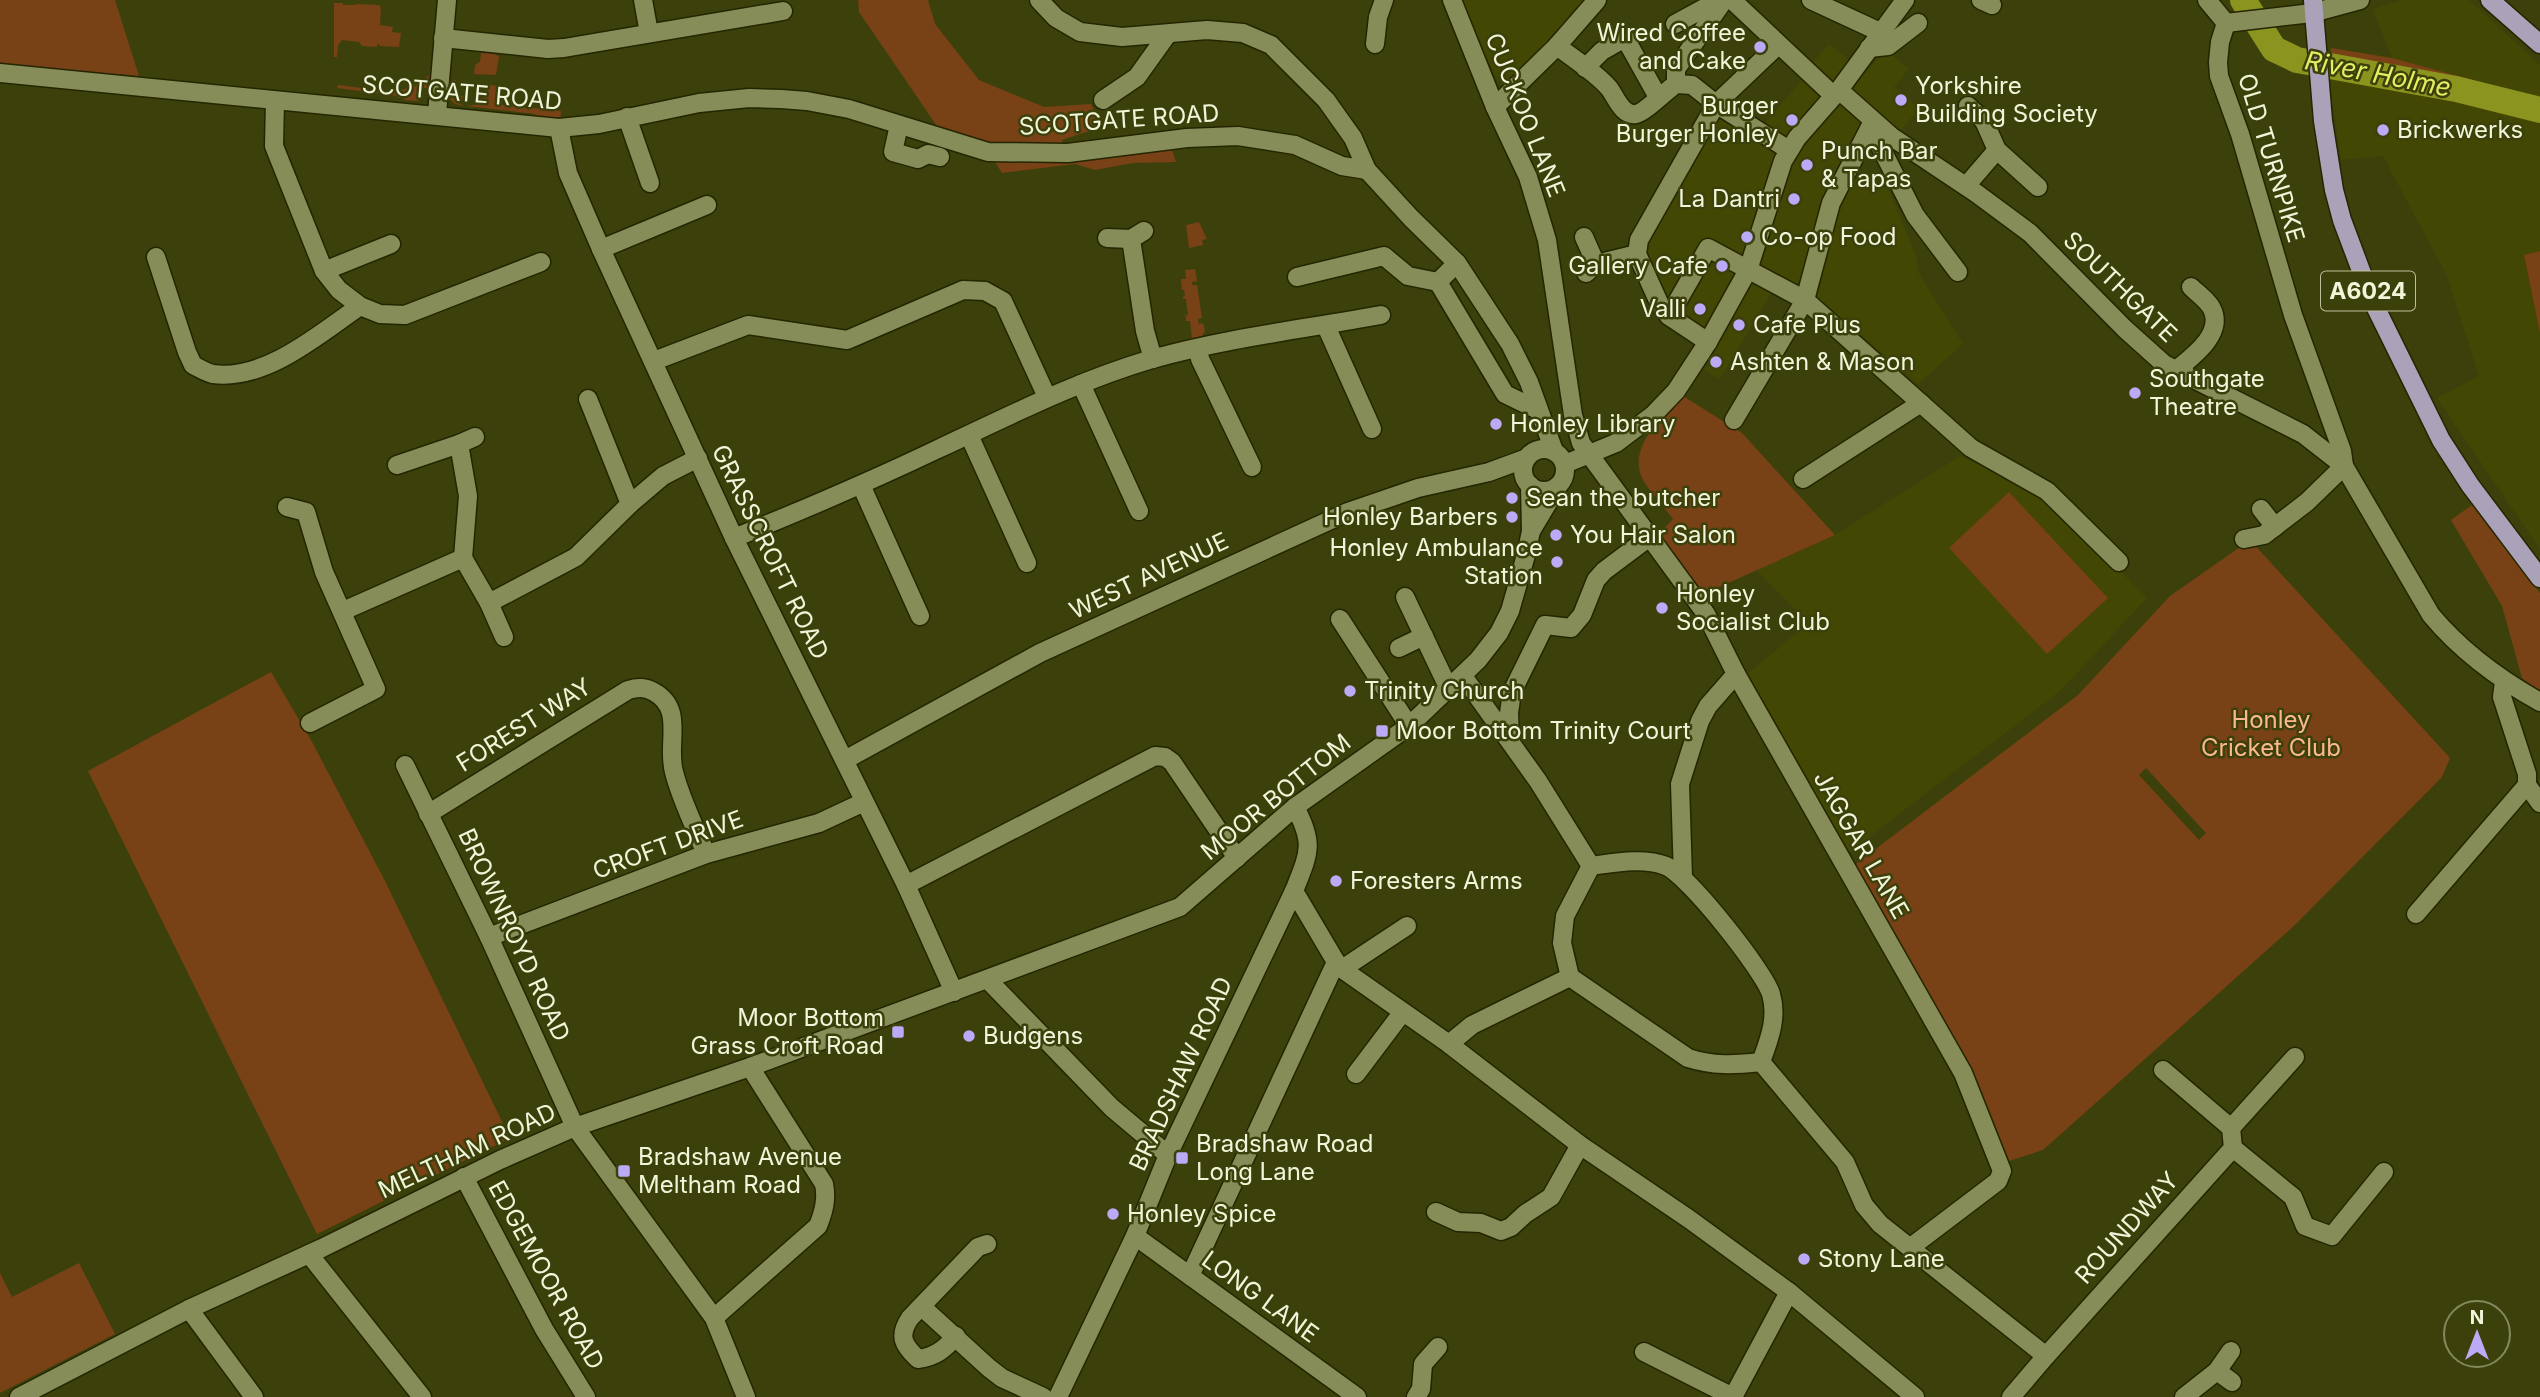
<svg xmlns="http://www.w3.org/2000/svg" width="2540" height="1397" font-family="Inter,sans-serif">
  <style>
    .built { fill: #424704 }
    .green { fill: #794116; fill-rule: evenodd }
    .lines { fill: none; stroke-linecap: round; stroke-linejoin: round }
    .stream { stroke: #aab157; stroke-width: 4.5 }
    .river { stroke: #8b941f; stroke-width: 26 }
    .minor-casing { stroke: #242600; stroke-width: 21 }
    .major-casing { stroke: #242600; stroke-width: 21 }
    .minor { stroke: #878d59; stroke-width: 18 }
    .major { stroke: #a9a2b8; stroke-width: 18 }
    .poi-dot { fill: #bbaaf6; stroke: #3c410b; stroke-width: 2.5 }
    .labels { text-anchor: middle; stroke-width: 5; stroke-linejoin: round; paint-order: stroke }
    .shield { fill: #3c410b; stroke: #bbbf9b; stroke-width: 2 }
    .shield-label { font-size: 23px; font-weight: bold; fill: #f1f5d9 }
    .poi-label { font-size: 24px; fill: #f1f5d9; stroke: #3c410b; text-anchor: start }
    .street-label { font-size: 24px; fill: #f1f5d9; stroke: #3c410b }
    .park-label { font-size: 24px; fill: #fcb88c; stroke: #3c410b }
    .water-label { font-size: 26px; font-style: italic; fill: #e2ef62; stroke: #3c410b }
  </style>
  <rect width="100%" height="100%" fill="#3c410b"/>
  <g class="built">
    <polygon points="1459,0 1589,0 1579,13 1504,87 1495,75"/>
    <polygon points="2401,0 2469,0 2540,65 2540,98 2392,58 2373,9"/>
    <polygon points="1829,44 1865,73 1886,50 1909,69 1894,87 1920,108 1899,132 1872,113 1801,288 1771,293 1720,379 1704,370 1721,340 1675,310 1650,261 1647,243 1662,210 1722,115 1757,132 1805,77 1803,74"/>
    <polygon points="2329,76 2438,94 2499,107 2540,122 2540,251 2524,255 2540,333 2540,549 2437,398 2479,376 2447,276 2383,156 2341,160"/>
    <polygon points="1851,173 1889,190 1916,256 1919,274 1963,344 1918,384 1817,297 1843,190"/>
    <polygon points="1960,456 2042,492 2147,598 2061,690 1847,854 1747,674 1809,623 1756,570 1835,535"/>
  </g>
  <g class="green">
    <polygon points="0,0 115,0 139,76 0,64"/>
    <polygon points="858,0 928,0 935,24 979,80 1044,107 1091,104 1101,127 1062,140 1066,157 1170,144 1176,162 1133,163 1095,170 1075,164 1002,173 985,146 941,132 859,12"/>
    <polygon points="334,3 343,3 343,5 355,5 356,4 379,5 381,8 380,25 393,27 392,32 401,33 399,47 380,46 378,43 377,47 362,46 359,42 342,40 338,45 337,57 334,57"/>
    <polygon points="2331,48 2392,58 2540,98 2540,122 2499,107 2438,94 2329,76"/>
    <polygon points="481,53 495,54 499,57 496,75 474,74 475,65 480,62"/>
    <polygon points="429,75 429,88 421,88 416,97 425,96 417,101 404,100 404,98 398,98 397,96 337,88 338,85 392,92 414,87"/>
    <polygon points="449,80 456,80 455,95 464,96 464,100 456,101 451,90 451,97 464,106 455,104 449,98"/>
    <polygon points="487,84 496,86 496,90 503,91 502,105 561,111 560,121 536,118 535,114 466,106 475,105 476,97 483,98"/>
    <polygon points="1199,222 1207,239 1202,240 1203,245 1189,248 1186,225"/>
    <polygon points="2540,251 2540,333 2524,255"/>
    <polygon points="1195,269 1197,281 1192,282 1192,285 1197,285 1202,318 1198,319 1199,324 1203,323 1205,331 1202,336 1192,339 1190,321 1186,321 1185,314 1188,316 1186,299 1183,299 1183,297 1185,296 1184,290 1182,290 1181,279 1186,279 1185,270"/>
    <path d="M 1683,396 L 1742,433 L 1835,535 L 1708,592 L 1693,587 L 1659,534 L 1673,519 C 1664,507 1651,494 1643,480 C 1626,447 1663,417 1683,396 Z"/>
    <polygon points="2009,492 2108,598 2047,654 1949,548"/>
    <polygon points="2472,505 2540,593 2540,691 2522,678 2502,606 2451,520"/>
    <path d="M 2250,540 L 2450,758 L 2442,777 L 2295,925 L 2043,1150 L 2009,1161 L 1973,1073 L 1852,867 L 2078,695 L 2170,596 ZM 2146,768 L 2206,833 L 2199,840 L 2139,775 Z"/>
    <polygon points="271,672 311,740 384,879 510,1138 317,1234 88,771"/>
    <polygon points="79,1263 115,1334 0,1393 0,1273 12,1297"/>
  </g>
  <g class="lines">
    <polyline class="stream" points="2537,108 2540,101"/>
    <polyline class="river" points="2243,0 2274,49 2297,60 2456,89 2540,110"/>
    <g class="minor-casing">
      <g id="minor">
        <polyline points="643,0 649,33"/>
        <polyline points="1039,0 1056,18 1080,32 1122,37 1207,30 1243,33 1271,45 1326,100 1353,138 1367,170 1411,218 1457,263 1510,344 1529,382 1554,451"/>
        <polyline points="1452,0 1495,107 1528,177 1547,240 1573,415 1581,443 1706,614 1736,674 1963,1073 2002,1171 1998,1181 1911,1247"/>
        <polyline points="1732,0 1834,96"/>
        <polyline points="1811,0 1880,32"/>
        <polyline points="1981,0 1992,5"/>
        <polyline points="2207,0 2226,23 2312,13 2360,0"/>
        <polyline points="2226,23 2220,42 2218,62 2219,76 2240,134 2293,315 2342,451 2344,466"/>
        <polyline points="1675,24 1719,0"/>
        <polyline points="443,38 548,49 564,48 783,11"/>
        <polyline points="1375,44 1378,17 1384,0"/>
        <path d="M 1557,46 C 1574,59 1595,72 1609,88 C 1616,97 1622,116 1636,114 C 1644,113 1667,90 1676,84 L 1692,85 L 1716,104 L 1789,150"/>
        <polyline points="1869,48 1888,46 1918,23"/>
        <polyline points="1585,68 1602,51 1625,38 1658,97"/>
        <polyline points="0,73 559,128 599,124 699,103 749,98 781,99 807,101 849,109 988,152 1068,153 1187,138 1238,136 1295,145 1342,166 1367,170"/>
        <polyline points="1676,84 1676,69 1724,0"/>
        <path d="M 1839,90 L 1892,137 L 1976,193 L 2030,233 L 2125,329 L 2164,364 L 2303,434 L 2344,466 L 2431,615 C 2461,651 2499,679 2540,702"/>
        <polyline points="1103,100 1137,77 1167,35"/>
        <polyline points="275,101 274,146 324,271 339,290 360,306 380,314 405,315 541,262"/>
        <polyline points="1968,106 1984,121 1997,150 2038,187"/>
        <polyline points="1495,107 1557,46 1597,0"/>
        <polyline points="437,114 447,0"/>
        <polyline points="627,117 650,183"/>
        <polyline points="1873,121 1879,144 1915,215 1958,272"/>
        <polyline points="899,125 893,152 918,159 928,154 940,157"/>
        <polyline points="559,128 568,173 601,249 734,538 906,885 954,992"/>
        <polyline points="1966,186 1997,150"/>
        <polyline points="1144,231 1131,239 1145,331 1153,359"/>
        <polyline points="1584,237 1596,264"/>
        <polyline points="1107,238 1131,239"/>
        <polyline points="601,249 707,205"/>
        <path d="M 156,257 L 187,352 L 193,365 C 199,368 207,373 213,374 C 266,381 319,334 360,306"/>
        <polyline points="324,271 391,244"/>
        <polyline points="1586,273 1596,264 1637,254"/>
        <polyline points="1297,277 1384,256 1408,276 1438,282 1457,263"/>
        <polyline points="1438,282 1505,394 1538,410"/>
        <polyline points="1669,316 1708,248 1805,300 1971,448 2047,491 2119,562"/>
        <polyline points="1326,326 1372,429"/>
        <polyline points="1708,342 1669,316 1660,305 1637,254 1639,240 1716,104 1778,45"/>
        <polyline points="1198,349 1200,359 1252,467"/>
        <polyline points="654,361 748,325 847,340 963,290 985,291 1003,301 1047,397"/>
        <path d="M 2175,371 C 2192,357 2226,333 2211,307 C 2206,299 2197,293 2191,287"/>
        <polyline points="1081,384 1139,511"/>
        <polyline points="588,399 630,504"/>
        <polyline points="1734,420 1805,300 1831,203 1873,121"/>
        <polyline points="969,435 1027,563"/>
        <polyline points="459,444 475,437"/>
        <circle cx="1544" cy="470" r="21"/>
        <polyline points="1565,464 1616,443 1653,415 1676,391 1708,342 1748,270 1783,161 1797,138 1839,90 1905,0"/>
        <polyline points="397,465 459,444 468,496 463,558"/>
        <polyline points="1803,479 1921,403"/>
        <polyline points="861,485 920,616"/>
        <polyline points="287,507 306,512 324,572 376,689 310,723"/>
        <polyline points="2261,509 2275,527"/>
        <polyline points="1531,531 1558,486"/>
        <path d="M 734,538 C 803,510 871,481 938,449 C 1009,416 1077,381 1152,359 C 1227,338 1305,329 1381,315"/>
        <polyline points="2244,539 2264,535 2307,502 2344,466"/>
        <polyline points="1405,597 1449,689"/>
        <polyline points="489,603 504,637"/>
        <polyline points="343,611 463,558 489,603 576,557 630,504 663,476 698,458"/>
        <polyline points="1340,619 1409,726"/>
        <polyline points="1399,648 1424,636"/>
        <path d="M 1463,676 L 1538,781 L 1591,866 C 1614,863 1643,857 1666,866 C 1688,875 1764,971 1771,994 C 1778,1018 1769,1040 1761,1062 L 1845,1162 L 1864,1205 L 1880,1224 L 2046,1356 L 2011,1397"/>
        <polyline points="1510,741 1509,713 1512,692 1545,625 1571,628 1582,615 1596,580 1604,571 1648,538"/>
        <polyline points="845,760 1040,653 1348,512 1418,488 1489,472 1527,458"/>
        <polyline points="405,765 489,937 575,1127 714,1318 746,1397"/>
        <polyline points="2527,785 2540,803"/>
        <path d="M 428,814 L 628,690 C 638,687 645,687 654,692 C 685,709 666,744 674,772 C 681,800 695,827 706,854"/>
        <path d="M 1591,866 L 1565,916 L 1562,943 L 1570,977 L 1688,1058 C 1713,1066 1734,1065 1761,1062"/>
        <polyline points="1683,877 1680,784 1700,721 1708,706 1736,674"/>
        <polyline points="906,885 1155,756 1165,757 1172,762 1237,858"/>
        <polyline points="1294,891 1336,962 1342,969 1449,1044 1580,1145 1689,1219 1789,1292 1915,1397"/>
        <polyline points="2416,914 2527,785 2527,774 2502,697 2504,682"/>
        <polyline points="489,937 706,854 819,823 864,802"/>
        <polyline points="1342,969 1407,926"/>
        <polyline points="988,980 1112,1108 1168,1155"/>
        <polyline points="1449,1044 1472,1025 1570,977"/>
        <polyline points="1356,1074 1402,1013"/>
        <polyline points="2231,1128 2295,1057"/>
        <polyline points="2233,1148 2293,1197 2305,1226 2332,1236 2384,1172"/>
        <polyline points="464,1177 544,1329 586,1397"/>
        <polyline points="1436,1212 1458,1222 1481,1223 1501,1231 1511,1227 1525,1214 1551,1197 1580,1145"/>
        <polyline points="1135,1236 1357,1397"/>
        <polyline points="309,1254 422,1397"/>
        <polyline points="1190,1276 1336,962"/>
        <polyline points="922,1307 989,1368 1002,1378 1043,1397"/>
        <polyline points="189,1309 254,1397"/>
        <path d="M 714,1318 L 818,1226 C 824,1211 827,1199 824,1184 L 750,1067"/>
        <path d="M 956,1336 C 945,1349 935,1357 918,1359 C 903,1345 898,1336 910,1318 L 978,1247 L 987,1244"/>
        <polyline points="1644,1352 1733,1397"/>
        <polyline points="2046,1356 2233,1148 2231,1128 2163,1070"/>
        <polyline points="2217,1371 2232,1382"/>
        <polyline points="19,1397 189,1309 322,1248 500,1160 575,1127 750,1067 1180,907 1295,807 1409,726 1478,660 1499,633 1510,611 1526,555 1531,531 1530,485"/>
        <path d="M 1058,1397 L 1135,1236 L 1168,1155 L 1294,891 C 1309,853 1315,844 1295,807"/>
        <polyline points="1416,1397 1421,1389 1423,1364 1438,1347"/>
        <polyline points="1733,1397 1789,1292"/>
        <polyline points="2184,1397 2217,1371 2231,1351"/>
      </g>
    </g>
    <g class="major-casing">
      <g id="major">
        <polyline points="2313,0 2323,121 2334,190 2342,220 2372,300 2441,440 2470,485 2540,578"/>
        <polyline points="2490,0 2540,44"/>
      </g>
    </g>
    <use href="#minor" class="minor"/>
    <use href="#major" class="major"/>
  </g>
  <g class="poi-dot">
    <circle cx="1760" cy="47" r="7"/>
    <circle cx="1901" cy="100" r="7"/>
    <circle cx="1792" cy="120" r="7"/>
    <circle cx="2383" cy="130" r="7"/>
    <circle cx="1807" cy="165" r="7"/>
    <circle cx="1794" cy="199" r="7"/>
    <circle cx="1747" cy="237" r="7"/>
    <circle cx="1722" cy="266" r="7"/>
    <circle cx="1700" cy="309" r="7"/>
    <circle cx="1739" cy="325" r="7"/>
    <circle cx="1716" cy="362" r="7"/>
    <circle cx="2135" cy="393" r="7"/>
    <circle cx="1496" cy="424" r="7"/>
    <circle cx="1512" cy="498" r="7"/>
    <circle cx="1512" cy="517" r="7"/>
    <circle cx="1556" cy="535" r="7"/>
    <circle cx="1557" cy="562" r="7"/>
    <circle cx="1662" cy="608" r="7"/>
    <circle cx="1350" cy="691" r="7"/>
    <rect x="1375" y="724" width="14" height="14" rx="3.5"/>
    <circle cx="1336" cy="881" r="7"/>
    <rect x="891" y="1025" width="14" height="14" rx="3.5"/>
    <circle cx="969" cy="1036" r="7"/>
    <rect x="1175" y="1151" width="14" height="14" rx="3.5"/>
    <rect x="617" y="1164" width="14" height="14" rx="3.5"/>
    <circle cx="1113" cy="1214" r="7"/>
    <circle cx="1804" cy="1259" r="7"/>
  </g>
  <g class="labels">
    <rect class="shield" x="2321" y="271.5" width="94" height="39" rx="5"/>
    <g class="shield-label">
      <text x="2368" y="299">A6024</text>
    </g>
    <g class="poi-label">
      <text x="1746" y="41" text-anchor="end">Wired Coffee<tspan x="1746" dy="28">and Cake</tspan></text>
      <text x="1915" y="94">Yorkshire<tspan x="1915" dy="28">Building Society</tspan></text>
      <text x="1778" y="114" text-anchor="end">Burger<tspan x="1778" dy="28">Burger Honley</tspan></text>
      <text x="2397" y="138">Brickwerks</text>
      <text x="1821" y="159">Punch Bar<tspan x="1821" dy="28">&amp; Tapas</tspan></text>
      <text x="1780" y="207" text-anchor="end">La Dantri</text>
      <text x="1761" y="245">Co-op Food</text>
      <text x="1708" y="274" text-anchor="end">Gallery Cafe</text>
      <text x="1686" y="317" text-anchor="end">Valli</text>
      <text x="1753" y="333">Cafe Plus</text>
      <text x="1730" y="370">Ashten &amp; Mason</text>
      <text x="2149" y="387">Southgate<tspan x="2149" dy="28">Theatre</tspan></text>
      <text x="1510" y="432">Honley Library</text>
      <text x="1526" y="506">Sean the butcher</text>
      <text x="1498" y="525" text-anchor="end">Honley Barbers</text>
      <text x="1570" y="543">You Hair Salon</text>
      <text x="1543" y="556" text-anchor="end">Honley Ambulance<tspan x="1543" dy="28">Station</tspan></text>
      <text x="1676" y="602">Honley<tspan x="1676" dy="28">Socialist Club</tspan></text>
      <text x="1364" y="699">Trinity Church</text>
      <text x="1396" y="739">Moor Bottom Trinity Court</text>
      <text x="1350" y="889">Foresters Arms</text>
      <text x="884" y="1026" text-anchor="end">Moor Bottom<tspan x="884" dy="28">Grass Croft Road</tspan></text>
      <text x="983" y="1044">Budgens</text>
      <text x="1196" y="1152">Bradshaw Road<tspan x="1196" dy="28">Long Lane</tspan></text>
      <text x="638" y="1165">Bradshaw Avenue<tspan x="638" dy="28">Meltham Road</tspan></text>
      <text x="1127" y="1222">Honley Spice</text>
      <text x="1818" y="1267">Stony Lane</text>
    </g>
    <g class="street-label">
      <text transform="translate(462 93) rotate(5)" y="8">SCOTGATE ROAD</text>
      <text transform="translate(1525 115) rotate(68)" y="8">CUCKOO LANE</text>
      <text transform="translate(1119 120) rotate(-4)" y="8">SCOTGATE ROAD</text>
      <text transform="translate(2271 158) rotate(73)" y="8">OLD TURNPIKE</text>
      <text transform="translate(2120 287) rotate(44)" y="8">SOUTHGATE</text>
      <text transform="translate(770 552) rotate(64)" y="8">GRASSCROFT ROAD</text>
      <text transform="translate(1149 576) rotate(-25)" y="8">WEST AVENUE</text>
      <text transform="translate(524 725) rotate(-32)" y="8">FOREST WAY</text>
      <text transform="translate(1276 797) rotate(-39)" y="8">MOOR BOTTOM</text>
      <text transform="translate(668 845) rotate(-20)" y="8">CROFT DRIVE</text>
      <text transform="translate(1861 845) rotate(60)" y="8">JAGGAR LANE</text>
      <text transform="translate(514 935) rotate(65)" y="8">BROWNROYD ROAD</text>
      <text transform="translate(1181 1074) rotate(-65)" y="8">BRADSHAW ROAD</text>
      <text transform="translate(467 1151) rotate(-25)" y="8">MELTHAM ROAD</text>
      <text transform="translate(2127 1228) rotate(-48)" y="8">ROUNDWAY</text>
      <text transform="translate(546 1275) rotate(61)" y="8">EDGEMOOR ROAD</text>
      <text transform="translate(1260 1297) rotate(36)" y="8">LONG LANE</text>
    </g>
    <g class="park-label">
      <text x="2271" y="728">Honley<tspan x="2271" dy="28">Cricket Club</tspan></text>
    </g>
    <g class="water-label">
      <text transform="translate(2378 74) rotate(11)" y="9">River Holme</text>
    </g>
  </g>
  <g transform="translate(2477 1334)"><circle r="33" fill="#3c410b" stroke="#84895d" stroke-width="2"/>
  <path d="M0-5L12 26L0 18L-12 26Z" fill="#bbaaf6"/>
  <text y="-10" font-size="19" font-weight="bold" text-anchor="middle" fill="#f1f5d9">N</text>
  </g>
</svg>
